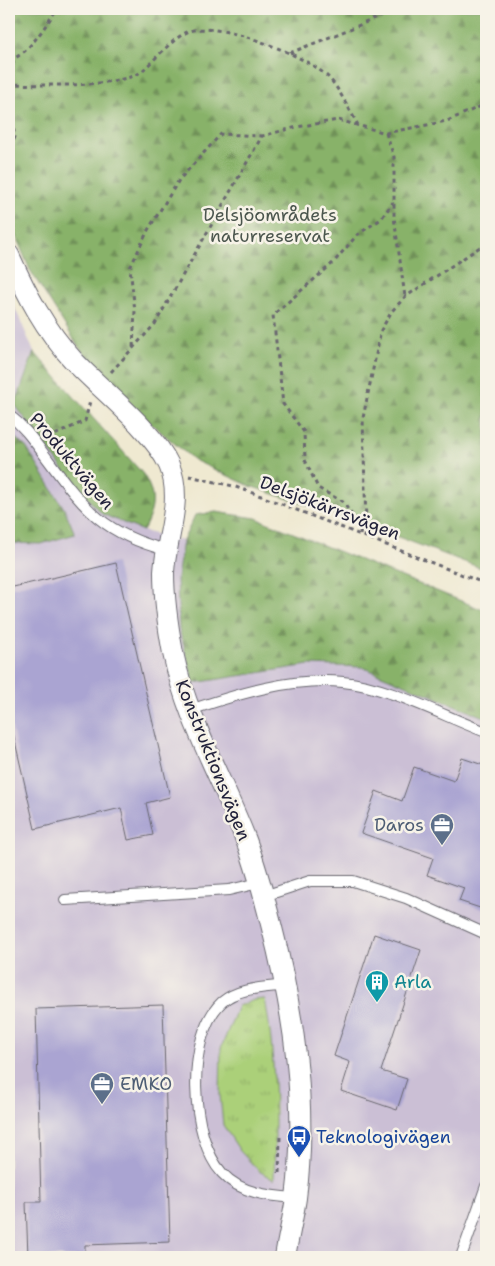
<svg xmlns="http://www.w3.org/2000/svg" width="495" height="1266" font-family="'Shantell Sans',sans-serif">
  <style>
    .industrial { fill: #cbbfd5; fill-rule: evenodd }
    .grass { fill: url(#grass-tufts); stroke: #66795a }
    .forest { fill: url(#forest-firs); stroke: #556a52 }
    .building { fill: #aaa4d2 }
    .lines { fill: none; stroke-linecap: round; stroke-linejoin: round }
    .service-casing { stroke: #6a6870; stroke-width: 12 }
    .minor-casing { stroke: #6a6870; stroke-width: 22 }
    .path { stroke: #6a6870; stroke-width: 3; stroke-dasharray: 4 4; stroke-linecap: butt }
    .service { stroke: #fff; stroke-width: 10 }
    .minor { stroke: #fff; stroke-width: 20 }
    .labels { text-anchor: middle; stroke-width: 5; stroke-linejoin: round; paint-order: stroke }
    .park-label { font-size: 18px; fill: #4b564e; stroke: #f7f3e8 }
    .street-label { font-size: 18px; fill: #22223b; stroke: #f7f3e8 }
    .service-label { font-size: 18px; fill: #4e5e75; stroke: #f7f3e8; text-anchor: end }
    .culture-label { font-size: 18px; fill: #0d838f; stroke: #f7f3e8; text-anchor: start }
    .transit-label { font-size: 18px; fill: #164399; stroke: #f7f3e8; text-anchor: start }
  </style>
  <defs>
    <pattern id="grass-tufts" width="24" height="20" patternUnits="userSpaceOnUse" patternTransform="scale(1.25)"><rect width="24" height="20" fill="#abd079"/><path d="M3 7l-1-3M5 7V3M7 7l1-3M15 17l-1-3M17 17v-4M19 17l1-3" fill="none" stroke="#93b26a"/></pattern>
    <pattern id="forest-firs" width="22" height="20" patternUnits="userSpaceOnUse" patternTransform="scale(1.25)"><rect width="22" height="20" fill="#88b269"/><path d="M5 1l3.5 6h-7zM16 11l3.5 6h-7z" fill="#6f9058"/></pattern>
  </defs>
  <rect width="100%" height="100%" fill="#f7f3e8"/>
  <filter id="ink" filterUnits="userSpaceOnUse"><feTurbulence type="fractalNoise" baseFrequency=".02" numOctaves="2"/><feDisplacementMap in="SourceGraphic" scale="10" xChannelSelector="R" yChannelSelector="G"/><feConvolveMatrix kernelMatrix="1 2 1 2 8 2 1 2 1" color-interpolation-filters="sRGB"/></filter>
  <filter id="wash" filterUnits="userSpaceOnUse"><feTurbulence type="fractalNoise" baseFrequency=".0096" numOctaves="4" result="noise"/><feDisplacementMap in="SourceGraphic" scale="20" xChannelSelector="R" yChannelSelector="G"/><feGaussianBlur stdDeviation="1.12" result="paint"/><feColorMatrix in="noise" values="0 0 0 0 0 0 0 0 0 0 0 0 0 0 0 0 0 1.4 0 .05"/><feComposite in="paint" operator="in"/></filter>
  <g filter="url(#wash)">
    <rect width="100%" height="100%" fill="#efe9d1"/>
    <path class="industrial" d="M 9,294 L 34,352 L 15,405 L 75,485 L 102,514 L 143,531 L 183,541 L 177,578 L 194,683 L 309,665 L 362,667 L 486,718 L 486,1257 L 9,1257 L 9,543 L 41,544 L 40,471 L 26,447 L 9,433 ZM 265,999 L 270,1028 L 276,1108 L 273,1179 L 259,1171 L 240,1151 L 223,1125 L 220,1095 L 221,1048 Z"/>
    <path class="grass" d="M 265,999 C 276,1059 276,1119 274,1180 L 259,1171 L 240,1151 L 223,1125 L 220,1095 L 221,1048 L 238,1006 L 254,1000 Z"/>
    <g class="forest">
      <polygon points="9,9 486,9 486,570 366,525 250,486 194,460 142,416 80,349 30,270 9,220"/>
      <path d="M 34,352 L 143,474 C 157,497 154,508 143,531 L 102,514 L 75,485 L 15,405 Z"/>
      <polygon points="9,433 26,447 65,510 75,534 41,544 9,543"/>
      <polygon points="216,512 256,518 486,611 486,718 362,667 309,665 194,683 179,629 177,578 183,541 195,515"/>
    </g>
    <g id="blocks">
      <g class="building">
        <polygon points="116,563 170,797 146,803 153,835 128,840 121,808 35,829 9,715 9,588"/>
        <polygon points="462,758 486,766 486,910 459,901 464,888 427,875 433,858 361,833 376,791 402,801 414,767 454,781"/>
        <polygon points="374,934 421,950 381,1071 407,1079 397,1110 341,1091 350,1062 334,1056"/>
        <polygon points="163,1005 170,1242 85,1245 85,1257 28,1257 26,1202 41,1202 36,1009"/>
      </g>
    </g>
  </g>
  <g filter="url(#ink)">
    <use href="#blocks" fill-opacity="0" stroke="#6a6870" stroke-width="1"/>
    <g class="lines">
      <g class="service-casing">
        <g id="service">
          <path d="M 9,415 C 26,428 36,444 49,461 C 85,510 105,534 166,550"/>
          <path d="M 190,710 C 237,694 292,677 343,682 C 388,686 443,716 486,732"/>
          <polyline points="264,896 310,881 353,881 406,898 486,934"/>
          <polyline points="65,900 229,890 259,883"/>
          <path d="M 287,985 C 266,988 239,987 222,1002 C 185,1036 190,1138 222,1173 C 241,1194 270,1196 296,1198"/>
          <polyline points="461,1257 486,1186"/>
        </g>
      </g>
      <g class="minor-casing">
        <path id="minor" d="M 9,255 C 26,293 45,330 74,361 C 101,390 153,430 169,465 C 184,500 166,537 164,572 C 164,599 168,627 173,653 C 187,720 222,778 246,840 C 256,867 264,896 271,924 C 294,1013 308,1106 296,1198 C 293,1218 288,1238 285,1257"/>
      </g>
      <g class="path">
        <polyline points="290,53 399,9"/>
        <path d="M 9,60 C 28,56 46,24 57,9"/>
        <polyline points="9,80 14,59"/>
        <path d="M 9,84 C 50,85 93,88 134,76 C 147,71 171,37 190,31 C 220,21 306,55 328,77 C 339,88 350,111 358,125"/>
        <polyline points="9,105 15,137 9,151"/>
        <polyline points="386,133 394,157 394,217 405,297"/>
        <polyline points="133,347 135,311 130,268 148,230 179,180 221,134 262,136"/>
        <polyline points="111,372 155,324 262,136 297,127 338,120 386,133 447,121 486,104"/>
        <polyline points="48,438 85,421 90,401"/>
        <polyline points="189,476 233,486 261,496 486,584"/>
        <polyline points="361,529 343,502 318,488 305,460 304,432 283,404 273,315 333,263 357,235 381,219 393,202"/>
        <polyline points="360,535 361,529 366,525 363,418 381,330 392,311 405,297 486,243"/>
        <polyline points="279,1173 280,1136"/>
      </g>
      <use href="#service" class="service"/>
      <use href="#minor" class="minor"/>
    </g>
  </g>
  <defs>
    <g id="office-pin" transform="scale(1.25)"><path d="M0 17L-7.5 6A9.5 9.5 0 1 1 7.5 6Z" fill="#5c6f8a" stroke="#f7f3e8"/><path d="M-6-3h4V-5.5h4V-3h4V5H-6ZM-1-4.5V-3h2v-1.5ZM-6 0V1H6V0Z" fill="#fff"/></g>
    <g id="building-pin" transform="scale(1.25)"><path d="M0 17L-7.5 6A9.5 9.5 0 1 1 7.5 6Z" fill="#0f9aa8" stroke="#f7f3e8"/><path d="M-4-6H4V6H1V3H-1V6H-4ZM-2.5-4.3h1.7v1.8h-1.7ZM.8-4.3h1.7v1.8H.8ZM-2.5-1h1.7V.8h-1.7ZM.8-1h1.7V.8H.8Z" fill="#fff"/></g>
    <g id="bus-pin" transform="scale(1.25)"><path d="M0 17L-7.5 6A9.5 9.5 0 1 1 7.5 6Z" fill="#1a4fb4" stroke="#f7f3e8"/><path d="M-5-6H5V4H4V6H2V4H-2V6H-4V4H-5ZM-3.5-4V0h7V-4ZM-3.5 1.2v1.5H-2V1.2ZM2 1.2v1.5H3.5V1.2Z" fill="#fff"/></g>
  </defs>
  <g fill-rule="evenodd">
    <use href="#office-pin" x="442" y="825"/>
    <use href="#building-pin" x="377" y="982"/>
    <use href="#office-pin" x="102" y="1084"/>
    <use href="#bus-pin" x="299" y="1137"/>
  </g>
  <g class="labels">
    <g class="park-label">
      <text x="270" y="221">Delsjöområdets<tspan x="270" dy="21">naturreservat</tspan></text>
    </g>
    <g class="street-label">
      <text transform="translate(72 461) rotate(50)" y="6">Produktvägen</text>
      <text transform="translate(330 508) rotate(21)" y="6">Delsjökärrsvägen</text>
      <text transform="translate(213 760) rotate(68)" y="6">Konstruktionsvägen</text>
    </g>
    <g class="service-label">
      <text x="424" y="831">Daros</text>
      <text x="120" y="1090" text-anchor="start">EMKO</text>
    </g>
    <g class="culture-label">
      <text x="394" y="988">Arla</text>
    </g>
    <g class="transit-label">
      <text x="316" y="1143">Teknologivägen</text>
    </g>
  </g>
  <rect width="495" height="1266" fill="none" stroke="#f7f3e8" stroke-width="30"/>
</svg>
